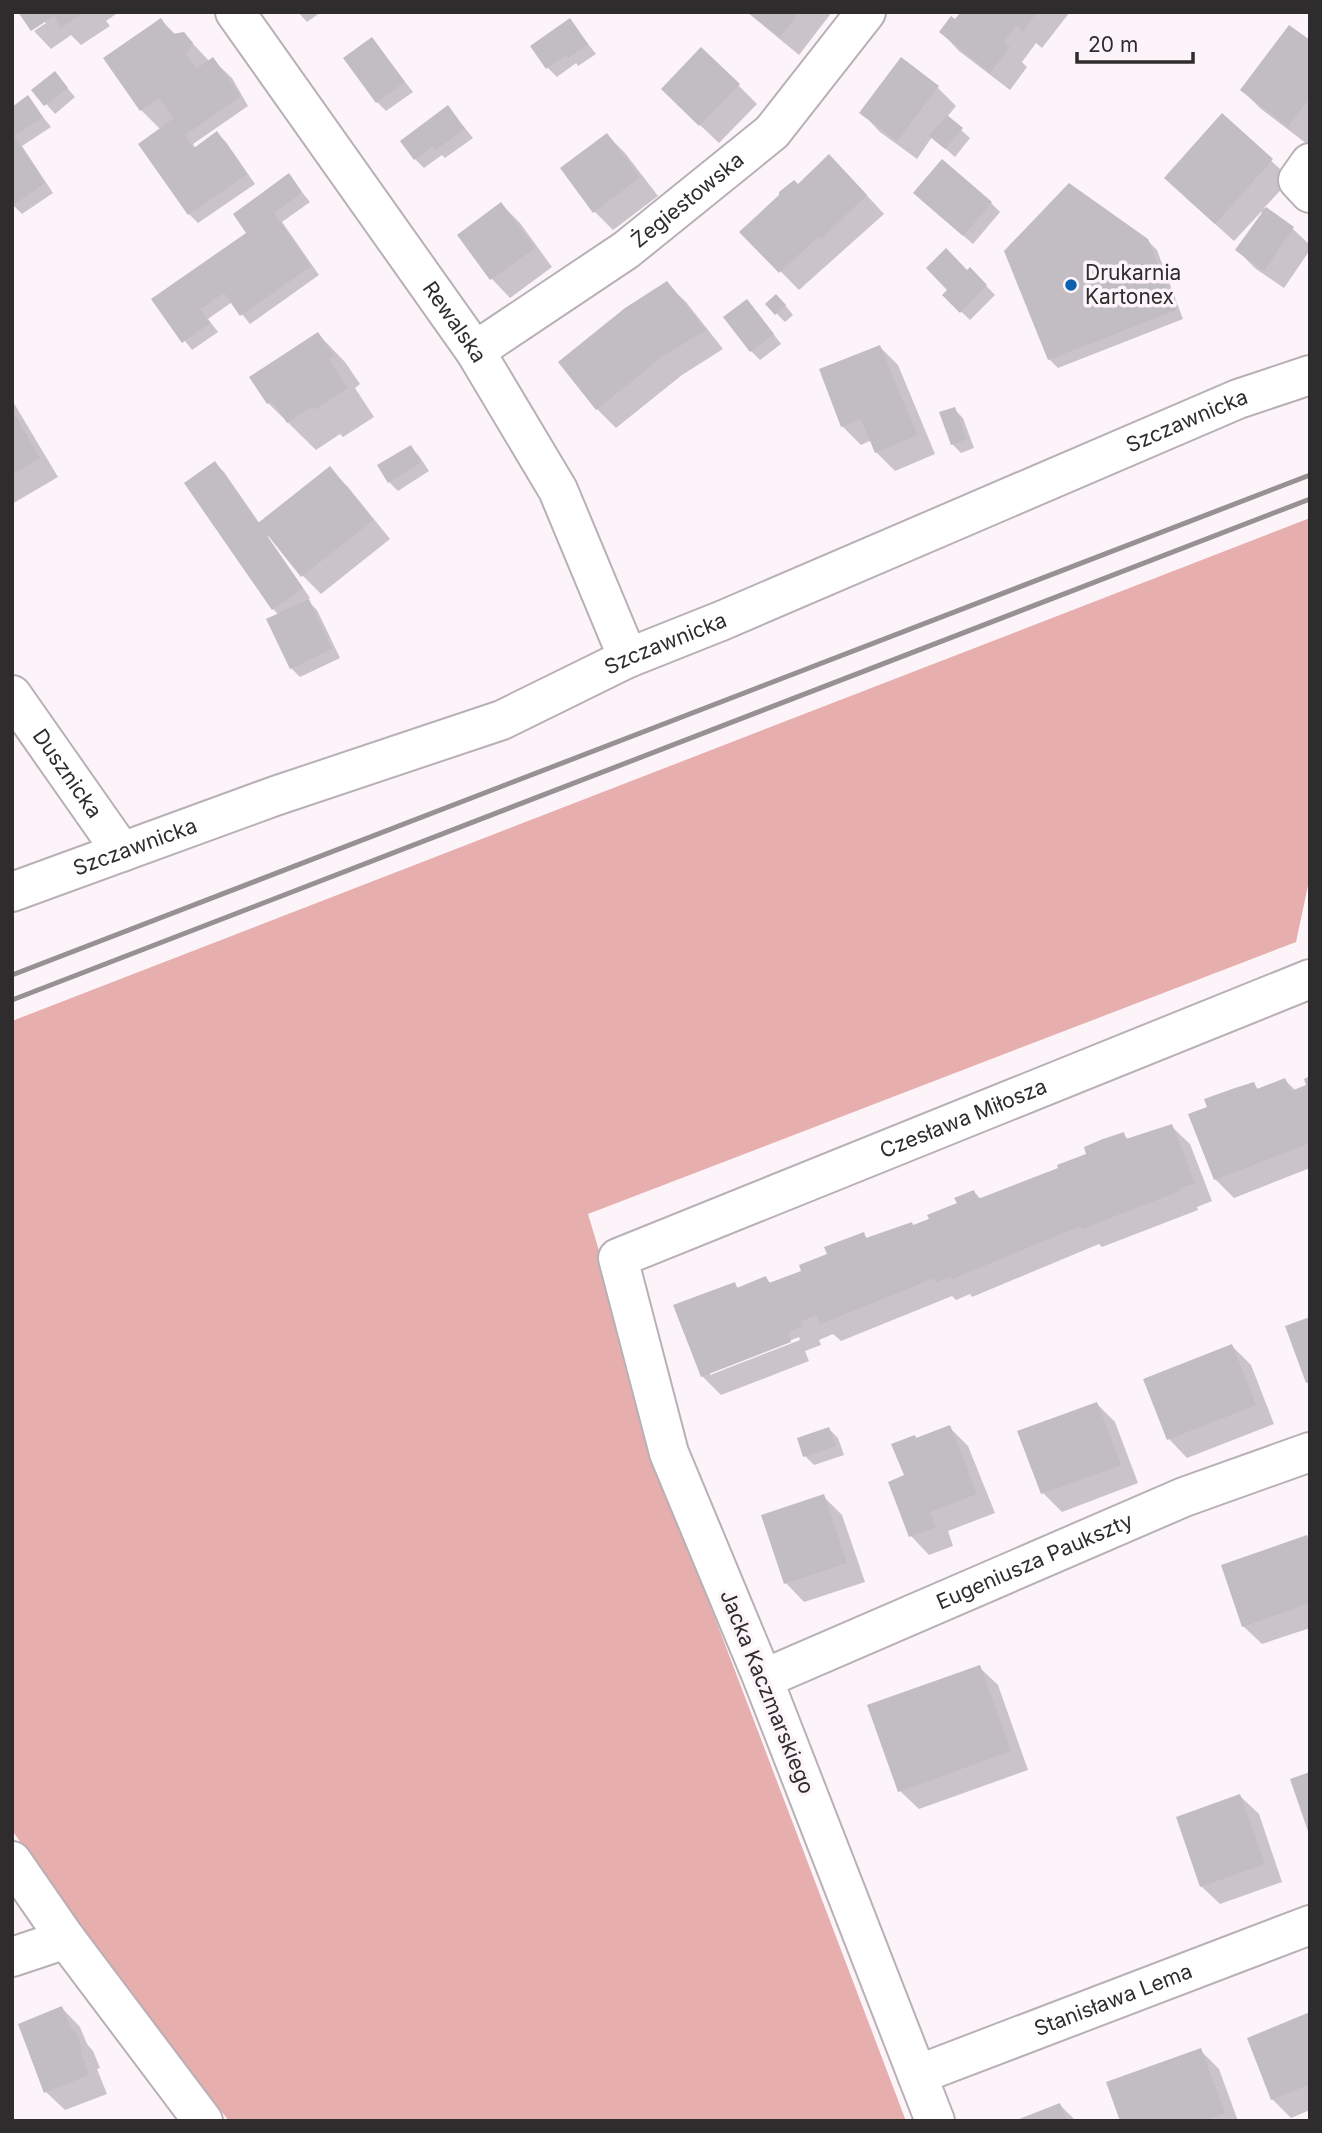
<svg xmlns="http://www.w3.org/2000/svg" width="1322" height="2133" font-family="Inter,sans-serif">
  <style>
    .forest { fill: #e7aeae }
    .shadow { fill: #0003; fill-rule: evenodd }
    .building { fill: #c2bcc3 }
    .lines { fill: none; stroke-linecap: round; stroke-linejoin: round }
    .minor-casing { stroke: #b8b0b5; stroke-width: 42 }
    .minor { stroke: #fff; stroke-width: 38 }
    .rail { stroke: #979194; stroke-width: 5 }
    .poi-dot { fill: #0b61af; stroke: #fdf4f9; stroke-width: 2.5 }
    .labels { text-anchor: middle; stroke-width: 7; stroke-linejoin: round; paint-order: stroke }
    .street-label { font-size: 21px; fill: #2f2c2e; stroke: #fdf4f9 }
    .poi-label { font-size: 21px; fill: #2f2c2e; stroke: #fdf4f9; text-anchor: start }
  </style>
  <rect width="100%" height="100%" fill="#fdf4f9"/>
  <polygon class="forest" points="1310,518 1310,876 1296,942 588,1214 688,1547 906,2121 229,2121 75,1921 12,1830 12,1021"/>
  <g class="shadow">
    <polygon points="20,12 119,12 106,21 110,26 81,45 71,35 51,49 34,31 46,23 44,21"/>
    <polygon points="298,12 321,12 307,22"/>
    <polygon points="747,12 832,12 799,55"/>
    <polygon points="963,12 1070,12 1042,48 1036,43 1022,62 1027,67 1010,90 959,51 941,32 955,21"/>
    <polygon points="161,20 176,35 184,34 210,62 213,60 232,78 248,106 193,144 196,149 217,133 226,142 255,184 198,223 189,214 140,144 161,130 141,110 105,59"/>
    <polygon points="569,20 596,54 578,66 576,63 557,77 548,68"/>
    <polygon points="372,39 413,92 386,111 377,102"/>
    <polygon points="1310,43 1310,140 1307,144 1261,109 1242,90"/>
    <polygon points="55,74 75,97 55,114 34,90"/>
    <polygon points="738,85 757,104 719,143 682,108"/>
    <polygon points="937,87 956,106 947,117 970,138 955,157 932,137 917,159 880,132 862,113"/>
    <polygon points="28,98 51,127 22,146 53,193 22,214 12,204 12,109"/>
    <polygon points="448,107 473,138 445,158 442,155 424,168 415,159"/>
    <polygon points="1222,116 1291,179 1264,208 1293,229 1310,245 1310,250 1284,288 1256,269 1237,250 1263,213 1261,212 1234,241 1185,197"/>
    <polygon points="607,135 625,153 658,196 613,230 594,211"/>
    <polygon points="848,175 884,214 799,290 742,232 798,186"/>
    <polygon points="289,176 310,202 282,222 319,275 250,324 232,302 208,319 218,332 192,350 153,300 248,233"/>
    <polygon points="924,202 991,203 1000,212 973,244"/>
    <polygon points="501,204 520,223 552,267 510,298 492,279 459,235"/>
    <polygon points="1147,240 1157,250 1183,319 1058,368 1049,359"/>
    <polygon points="970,269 995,295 970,320 944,295"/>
    <polygon points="667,284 686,302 723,349 682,375 616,428 597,409 560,362"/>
    <polygon points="785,305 793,315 785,322 776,313"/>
    <polygon points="756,311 781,344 760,360 751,351"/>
    <polygon points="318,334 345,362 360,384 355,388 374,417 343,437 340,434 316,450 268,403"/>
    <polygon points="880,347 898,365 935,454 895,471 876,452 872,440 861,445 842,426"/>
    <polygon points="12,400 58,477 12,504"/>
    <polygon points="954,409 963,418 974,448 961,453 952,444"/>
    <polygon points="411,447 419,456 429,471 398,491 389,482"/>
    <polygon points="215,463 224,472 260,524 330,469 348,487 390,539 321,594 303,576 270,535 268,537 310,598 307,600 317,610 340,658 300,677 291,668 279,615 273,609"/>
    <polygon points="1310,1078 1310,1168 1234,1198 1215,1179 1209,1108 1253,1084 1259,1090 1285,1080 1296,1091 1308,1086"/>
    <path d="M 1171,1126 L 1190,1144 L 1212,1201 L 1197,1207 L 1198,1210 L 1102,1247 L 1099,1244 L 972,1297 L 970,1294 L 956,1300 L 952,1296 L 841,1341 L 833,1334 L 819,1340 L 821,1345 L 805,1351 L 809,1361 L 721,1395 L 702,1376 L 734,1284 L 739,1289 L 766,1279 L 772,1284 L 803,1272 L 863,1234 L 868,1239 L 914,1227 L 959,1204 L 974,1192 L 981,1199 L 1060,1169 L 1123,1134 L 1129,1140 ZM 799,1337 L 800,1340 L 710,1375 L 710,1372 Z"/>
    <polygon points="1232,1346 1251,1365 1274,1424 1187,1458 1169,1439 1145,1380"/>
    <polygon points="1097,1404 1115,1422 1138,1483 1062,1512 1043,1493 1020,1432"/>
    <polygon points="949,1427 968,1446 995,1513 948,1531 953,1546 929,1555 911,1536 906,1476 917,1439"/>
    <polygon points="829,1429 838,1438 844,1455 814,1465 805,1456"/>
    <polygon points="823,1496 842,1515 865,1582 804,1602 786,1583"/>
    <polygon points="1306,1537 1310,1540 1310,1628 1262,1644 1243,1626"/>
    <polygon points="979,1667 998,1685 1028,1770 919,1809 900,1791"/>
    <polygon points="1240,1796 1259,1814 1282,1882 1220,1904 1201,1886"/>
    <polygon points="62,2008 80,2027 87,2044 93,2051 100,2068 97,2069 107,2094 65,2110 46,2092"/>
    <polygon points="1310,2014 1310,2110 1291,2118 1272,2099"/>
    <polygon points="1200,2050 1219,2069 1238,2121 1122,2121"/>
    <polygon points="1060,2105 1076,2121 1019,2121"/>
  </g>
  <g class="building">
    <polygon points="18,12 84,12 61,28 54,16 31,31"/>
    <polygon points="747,12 799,12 780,37"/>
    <polygon points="961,12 1037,12 1023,31 1016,26 1004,42 1010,47 990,73 939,32 951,16 955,19"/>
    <polygon points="161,18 172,34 184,32 193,43 186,54 196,69 213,57 241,96 185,135 194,148 217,131 247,174 188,215 138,144 174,118 159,98 140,111 103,58"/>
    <polygon points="570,18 588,44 568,58 566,55 546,69 530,46"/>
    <polygon points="1289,25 1310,40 1310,97 1288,127 1240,90"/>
    <polygon points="372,37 405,82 376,103 343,58"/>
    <polygon points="701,47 740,84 699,126 661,89"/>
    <polygon points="901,57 939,86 897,141 859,113"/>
    <polygon points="55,71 68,88 44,106 31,90"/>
    <polygon points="28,95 43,117 14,136 45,183 12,206 12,107"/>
    <polygon points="448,105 465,129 435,150 432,147 414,160 400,141"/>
    <polygon points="1222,113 1273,159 1215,224 1164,178"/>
    <polygon points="947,115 963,128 945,149 929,136"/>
    <polygon points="607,133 640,177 593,213 560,168"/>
    <polygon points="829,154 867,195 821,239 819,236 779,273 739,232 779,195 779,192 794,180 798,184"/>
    <polygon points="942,159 992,202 963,236 913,193"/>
    <polygon points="289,173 302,192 274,213 311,266 240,316 224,293 200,309 210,323 182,343 151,299 246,233 233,214"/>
    <polygon points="1069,183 1148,239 1176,310 1048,360 1004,251"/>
    <polygon points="501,202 535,248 490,280 457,235"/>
    <polygon points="1266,207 1294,227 1264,271 1235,250"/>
    <polygon points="946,248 967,270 970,267 987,285 960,313 942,295 947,290 926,268"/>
    <polygon points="667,281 706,330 663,356 596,410 558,362 625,308"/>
    <polygon points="776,294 786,305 775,315 765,304"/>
    <polygon points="747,299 774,334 750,352 723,317"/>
    <polygon points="318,332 334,356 329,359 348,388 314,410 312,406 287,423 272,401 267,404 249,377"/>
    <polygon points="880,345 917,435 875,453 861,419 841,427 819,369"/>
    <polygon points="955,407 967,439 951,445 939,412"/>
    <polygon points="12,410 40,458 12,474"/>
    <polygon points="411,445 421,462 388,483 377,465"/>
    <polygon points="215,461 303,588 272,610 184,483"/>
    <polygon points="330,466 373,520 301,577 258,523"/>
    <polygon points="309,599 332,649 290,669 266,619"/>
    <polygon points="1310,1076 1310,1143 1214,1180 1188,1114 1207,1107 1204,1099 1235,1088 1254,1082 1257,1089 1285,1078 1291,1091 1306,1085 1304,1079"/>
    <polygon points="1172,1124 1195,1183 1180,1188 1180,1191 1082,1229 1080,1226 952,1279 951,1276 936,1282 934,1278 820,1324 817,1315 801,1321 803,1326 788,1332 791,1342 701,1377 673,1305 735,1282 737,1288 766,1276 769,1283 801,1271 799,1265 827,1254 824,1247 864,1232 866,1238 912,1222 913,1225 929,1219 927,1215 957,1203 954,1198 974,1190 978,1199 1058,1168 1057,1165 1086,1154 1084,1147 1103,1139 1124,1132 1126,1139"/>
    <polygon points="1310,1317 1310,1382 1306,1383 1285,1326"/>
    <polygon points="1232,1344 1256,1405 1167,1440 1143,1379"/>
    <polygon points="1097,1402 1121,1465 1041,1494 1017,1431"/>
    <polygon points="950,1425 977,1494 930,1512 936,1527 909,1537 888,1482 904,1475 891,1444 915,1435 916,1438"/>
    <polygon points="829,1427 836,1446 803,1457 797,1438"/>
    <polygon points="824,1494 847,1563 784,1584 761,1515"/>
    <polygon points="1307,1535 1310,1543 1310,1603 1242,1627 1221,1565"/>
    <polygon points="980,1665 1011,1751 898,1792 867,1705"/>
    <polygon points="1310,1772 1310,1833 1309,1834 1290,1779"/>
    <polygon points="1240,1794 1265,1864 1200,1887 1176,1817"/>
    <polygon points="62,2006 72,2031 75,2030 82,2049 80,2050 89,2075 44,2093 18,2024"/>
    <polygon points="1310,2012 1310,2084 1271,2100 1247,2038"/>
    <polygon points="1201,2048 1225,2113 1203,2121 1120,2121 1106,2082"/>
    <polygon points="1060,2103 1067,2121 1014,2121"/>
  </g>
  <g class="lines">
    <g class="minor-casing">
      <g id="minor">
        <path id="s1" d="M 235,12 L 475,351 L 558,490 L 628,658"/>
        <polyline points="1310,163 1298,180 1310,193"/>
        <path id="s2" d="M 475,351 L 626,250 L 772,132 L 866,12"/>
        <path id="s3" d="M 12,695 L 122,852"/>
        <path id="s4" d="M 12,892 L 275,796 L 502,720 L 628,658 L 721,621 L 1238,399 L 1310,375"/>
        <path id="s5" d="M 763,1679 L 1184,1497 L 1310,1452"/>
        <polyline points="12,1861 66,1939 203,2121"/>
        <polyline points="12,1957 66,1939"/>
        <path id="s6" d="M 917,2075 L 1310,1925"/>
        <path id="s7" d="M 935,2121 L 763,1679 L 669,1453 L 618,1258 L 1310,979"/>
      </g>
    </g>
    <use href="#minor" class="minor"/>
    <g class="rail">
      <polyline points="12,975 1310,475"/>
      <polyline points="12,1000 1310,499"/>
    </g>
  </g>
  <circle class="poi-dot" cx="1071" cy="285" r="7"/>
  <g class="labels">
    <g class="street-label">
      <text dy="7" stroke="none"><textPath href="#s2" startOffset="261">Żegiestowska</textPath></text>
      <text dy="7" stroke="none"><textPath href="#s1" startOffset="380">Rewalska</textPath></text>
      <text dy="7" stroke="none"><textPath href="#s4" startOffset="1267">Szczawnicka</textPath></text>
      <text dy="7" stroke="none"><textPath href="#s4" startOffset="700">Szczawnicka</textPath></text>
      <text dy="7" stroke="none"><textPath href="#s3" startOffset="96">Dusznicka</textPath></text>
      <text dy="7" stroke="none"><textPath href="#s4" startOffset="131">Szczawnicka</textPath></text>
      <text dy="7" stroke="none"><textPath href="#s7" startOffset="1293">Czesława Miłosza</textPath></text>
      <text dy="7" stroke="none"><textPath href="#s5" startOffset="296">Eugeniusza Paukszty</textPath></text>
      <text transform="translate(767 1692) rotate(68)" y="7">Jacka Kaczmarskiego</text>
      <text dy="7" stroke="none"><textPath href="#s6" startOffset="210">Stanisława Lema</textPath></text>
    </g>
    <g class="poi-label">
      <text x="1085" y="280">Drukarnia<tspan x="1085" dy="24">Kartonex</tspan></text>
    </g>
  </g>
  <rect width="1322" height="2133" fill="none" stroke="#2f2c2e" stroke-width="28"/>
  <path d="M1077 52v10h116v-10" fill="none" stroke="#2f2c2e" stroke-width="3.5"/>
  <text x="1088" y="52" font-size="21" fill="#2f2c2e" stroke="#fdf4f9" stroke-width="5" paint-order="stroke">20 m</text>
</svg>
